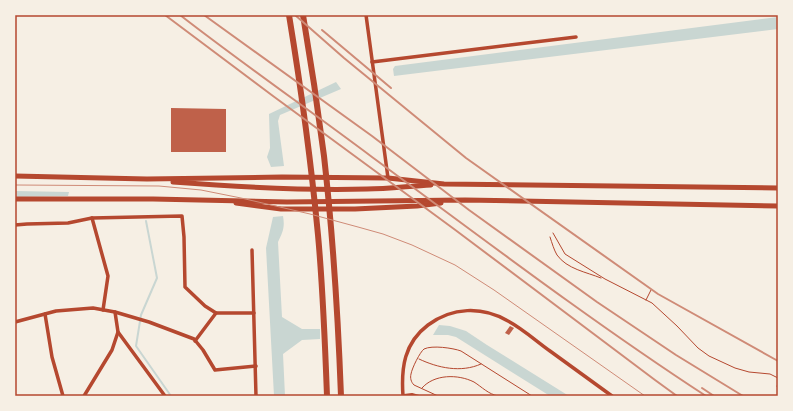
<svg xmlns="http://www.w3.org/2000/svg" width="793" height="411" font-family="'Source Sans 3',sans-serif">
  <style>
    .water { fill: #c9d6d2 }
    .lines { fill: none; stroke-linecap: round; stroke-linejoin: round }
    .stream { stroke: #c9d6d2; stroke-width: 2 }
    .building { fill: #bf614a }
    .path { stroke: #b5482f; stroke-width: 1 }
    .service { stroke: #b5482f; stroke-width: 2 }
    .minor { stroke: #b5482f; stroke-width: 3.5 }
    .secondary { stroke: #b5482f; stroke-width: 5 }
    .motorway { stroke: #b5482f; stroke-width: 6 }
    .tram { stroke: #cf8b77; stroke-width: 1 }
    .rail { stroke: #cf8b77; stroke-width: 2 }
    .neatline { fill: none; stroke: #b5482f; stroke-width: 1.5 }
  </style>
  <rect width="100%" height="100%" fill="#f6efe4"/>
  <g class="water">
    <polygon points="778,17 778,29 394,76 393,69 395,66"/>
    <polygon points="336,82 341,89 280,115 278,121 284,166 271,167 267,157 270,148 269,114"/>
    <polygon points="15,191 69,192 68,196 15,197"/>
    <path d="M 283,216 C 285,227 283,232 278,242 L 282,317 L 302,329 L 320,329 L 320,339 L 302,340 L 283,354 L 285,396 L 274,396 L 266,248 L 273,217 Z"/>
    <polygon points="439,325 450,326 466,331 487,345 569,396 550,396 456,337 448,335 433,335"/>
  </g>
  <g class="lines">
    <polyline class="stream" points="146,221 157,278 141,315 136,346 171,396"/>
  </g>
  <g class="building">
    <polygon points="171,108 226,109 226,152 171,152"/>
    <polygon points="510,326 514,328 509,335 505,333"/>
  </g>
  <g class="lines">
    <g class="path">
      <polyline points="553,233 565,254 605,279 652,303 677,326 698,348 709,356 735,368 749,372 770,374 778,378"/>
      <path d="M 550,237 C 552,243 554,250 557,255 C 567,269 586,272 601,278"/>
      <polyline points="646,300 651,290"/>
      <path d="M 419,359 C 438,368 461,373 481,364"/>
      <polyline points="778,384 777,386 778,389"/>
      <path d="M 422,388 C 434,374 458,374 474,382 C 482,387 488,394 498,396"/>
      <path d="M 438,396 L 414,385 C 411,382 410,378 411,374 C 412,368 420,352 424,349 C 432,345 453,348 461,351 L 532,396"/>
    </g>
    <polyline class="service" points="404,395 412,394 419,396"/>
    <g class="minor">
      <polyline points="366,15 388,178"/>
      <polyline points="372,62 576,37"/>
      <polyline points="92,218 108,276 103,310"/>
      <polyline points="15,225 27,224 68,223 92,218 182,216 184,237 185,287 205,306 216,313 254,313"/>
      <polyline points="252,250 256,396"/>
      <polyline points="45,314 52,357 63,396"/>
      <polyline points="15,322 56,311 93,308 115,312 149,322 194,339 203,350 215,370 256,366"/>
      <polyline points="118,332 165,396"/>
      <polyline points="195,341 216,313"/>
      <polyline points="84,396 112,350 118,332 115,312"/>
      <path d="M 403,396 C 401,368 404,343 428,325 C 452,307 482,306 508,321 C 523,329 536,341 550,351 C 571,366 591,381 612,396"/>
    </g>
    <g class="secondary">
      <polyline points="15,176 147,179 282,177 388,178 444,184 778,188"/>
      <path d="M 173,182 C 238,187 302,191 367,189 C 388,189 410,186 431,185"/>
      <polyline points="15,199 153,199 287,202 465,200 778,206"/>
      <polyline points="236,203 281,209 355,209 417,206 441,203"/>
    </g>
    <g class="motorway">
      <path d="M 289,15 C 301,88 311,161 318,235 C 323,289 325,342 327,396"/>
      <path d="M 303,15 C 311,62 318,109 324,156 C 333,236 338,316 341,396"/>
    </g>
    <polyline class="tram" points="15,185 159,186 201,190 241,198 310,214 358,227 383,234 412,245 455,265 494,290 645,396"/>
    <g class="rail">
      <polyline points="165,15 273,96 454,229 655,380 677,396"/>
      <path d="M 180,15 C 243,64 308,109 372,157 C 482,238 591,321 706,396"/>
      <polyline points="204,15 372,136 469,210 597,302 676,355 743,396"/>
      <polyline points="295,15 344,58 466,158 658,294 778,361"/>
      <polyline points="322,30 391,88"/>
      <polyline points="702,388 714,396"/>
    </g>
  </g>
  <rect width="793" height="411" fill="none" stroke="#f6efe4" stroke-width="32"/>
  <rect x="16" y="16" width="761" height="379" class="neatline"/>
</svg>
